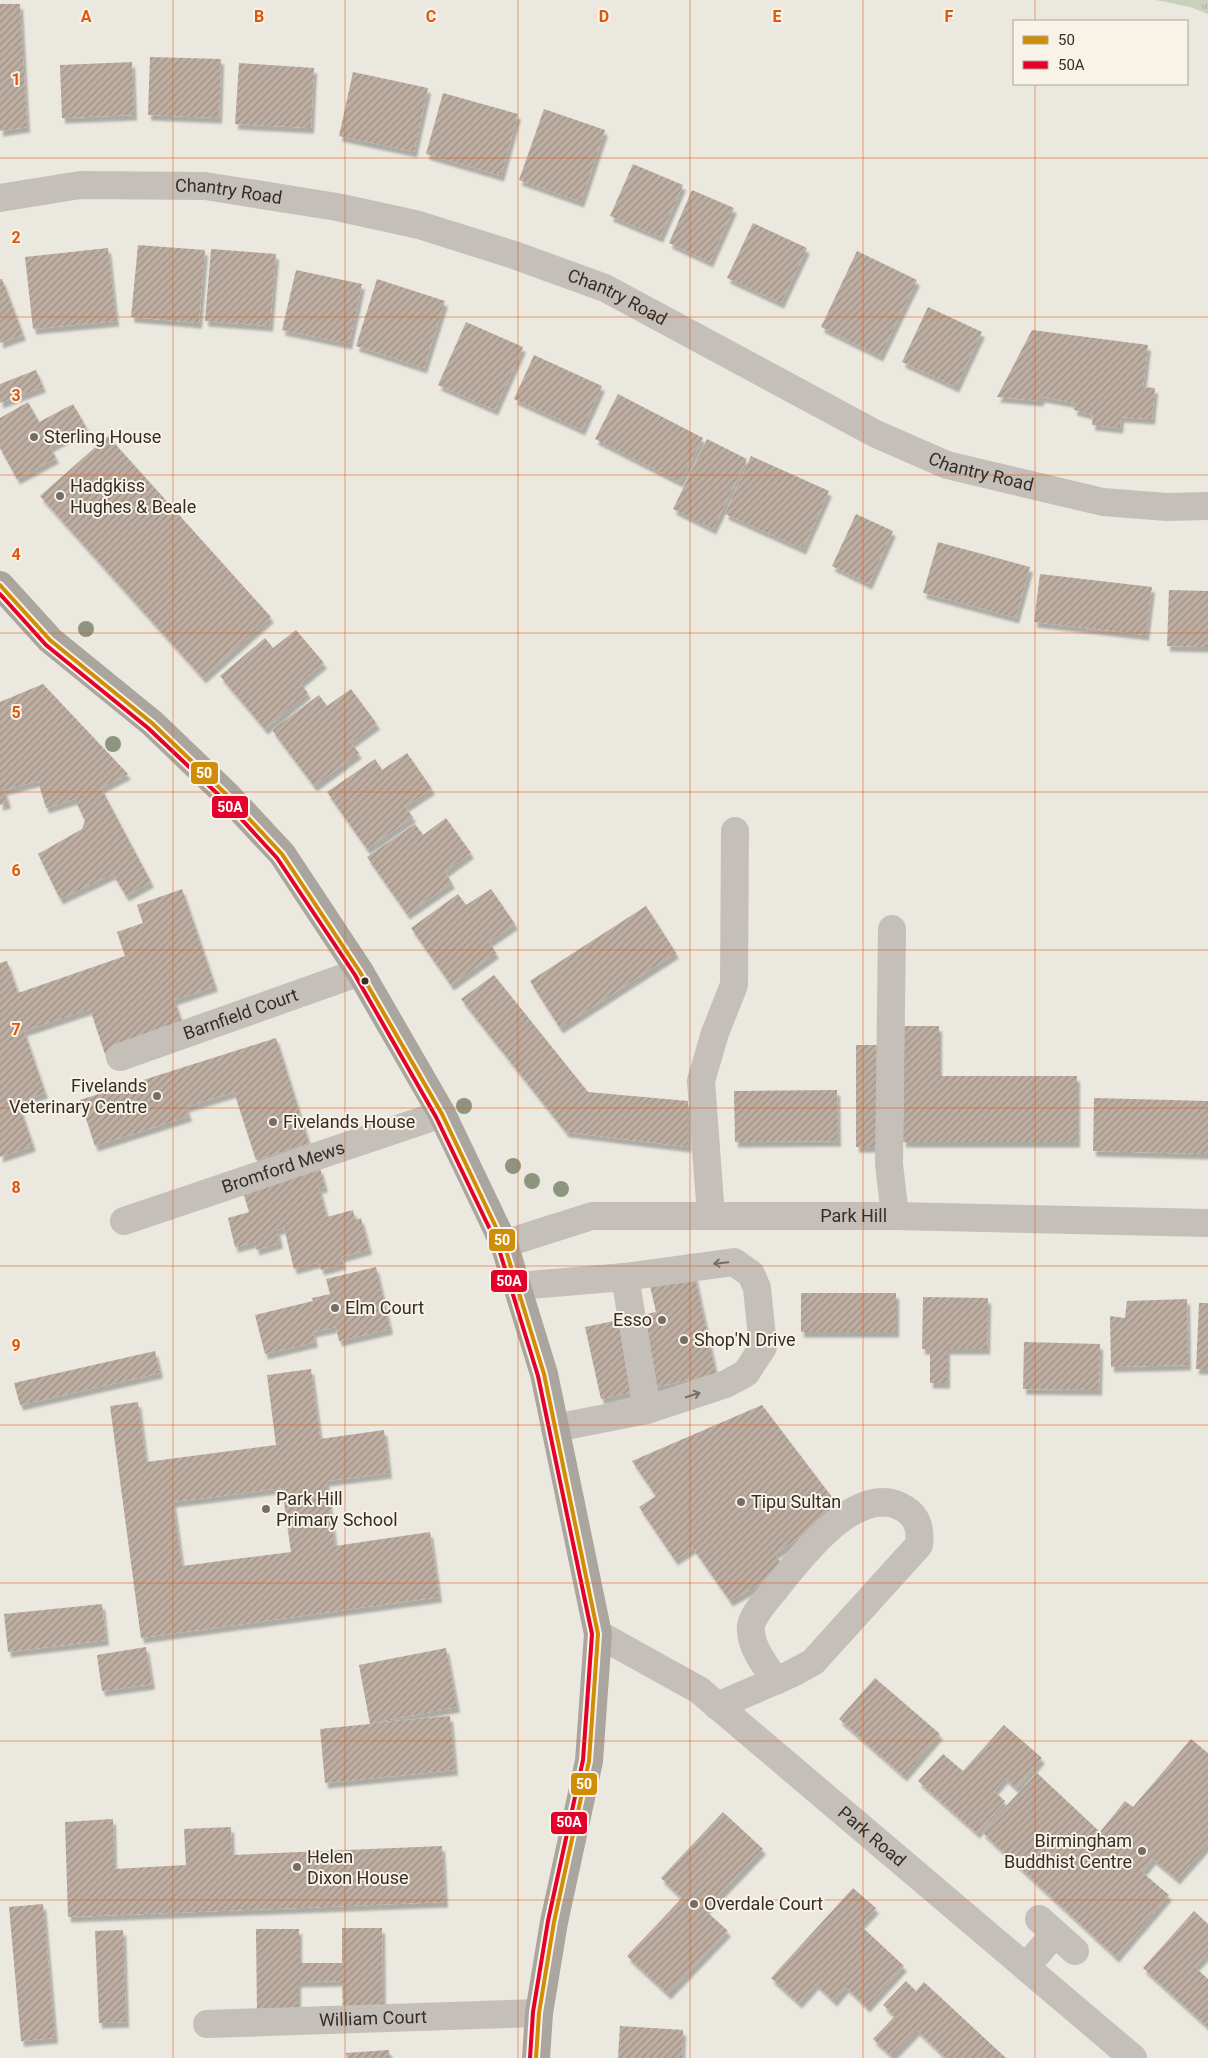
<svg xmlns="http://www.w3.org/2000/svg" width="1208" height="2058" font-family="Roboto,sans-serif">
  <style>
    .grass { fill: url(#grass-tufts) }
    .building { fill: url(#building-hatch); fill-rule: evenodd; filter: url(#shadow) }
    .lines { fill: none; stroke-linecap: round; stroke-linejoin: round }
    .minor { stroke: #c4bfb9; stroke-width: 28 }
    .highway { stroke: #aaa69f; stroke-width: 28 }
    .bus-1-casing { stroke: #f8f2e7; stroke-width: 8 }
    .bus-2-casing { stroke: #f8f2e7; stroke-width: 8 }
    .bus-1 { stroke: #d08e08; stroke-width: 4 }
    .bus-2 { stroke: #e4002b; stroke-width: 4 }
    .tree { fill: #8d957e }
    .oneway { stroke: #756f69 }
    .grid { fill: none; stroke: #df570d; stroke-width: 1; stroke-opacity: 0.55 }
    .poi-dot { fill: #756e68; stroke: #f8f2e7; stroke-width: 2 }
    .bus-dot { fill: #352d28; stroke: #f8f2e7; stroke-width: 2 }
    .labels { text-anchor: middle; stroke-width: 4; stroke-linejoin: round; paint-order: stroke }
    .street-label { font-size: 18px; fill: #352d28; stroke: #f8f2e7 }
    .poi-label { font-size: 18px; fill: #352d28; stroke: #f8f2e7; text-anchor: start }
    .grid-label { font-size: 16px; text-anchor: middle; font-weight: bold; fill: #df570d; stroke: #f8f2e7; stroke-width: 4; stroke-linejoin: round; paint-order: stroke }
    .line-badge { stroke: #f8f2e7; stroke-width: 2 }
    .badge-label { font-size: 14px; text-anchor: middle; font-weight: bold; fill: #fff }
  </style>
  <defs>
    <pattern id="grass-tufts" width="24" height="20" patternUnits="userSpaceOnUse" patternTransform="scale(1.25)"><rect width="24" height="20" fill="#cad1bb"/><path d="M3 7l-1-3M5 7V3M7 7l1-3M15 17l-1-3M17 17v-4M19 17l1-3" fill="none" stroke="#aeb4a1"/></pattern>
    <pattern id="building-hatch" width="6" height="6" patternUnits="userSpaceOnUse" patternTransform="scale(1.25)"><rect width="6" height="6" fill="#beaea2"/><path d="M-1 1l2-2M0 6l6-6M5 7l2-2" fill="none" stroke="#9b8e84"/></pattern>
    <filter id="shadow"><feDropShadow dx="3" dy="5.5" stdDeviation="1" flood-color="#0004"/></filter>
  </defs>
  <rect width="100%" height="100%" fill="#ebe8e0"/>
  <polygon class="grass" points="1156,0 1208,0 1208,14 1190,7"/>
  <g class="building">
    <polygon points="0,4 20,4 27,127 0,131"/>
    <polygon points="150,57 221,59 219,118 148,115"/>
    <polygon points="132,62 134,115 62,118 60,65"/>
    <polygon points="239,63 314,68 311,128 235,124"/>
    <polygon points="353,72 428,88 414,152 339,136"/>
    <polygon points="443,93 518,114 501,176 426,154"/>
    <polygon points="544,109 605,130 581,202 519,180"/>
    <polygon points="633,164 683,185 660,237 610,216"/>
    <polygon points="692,190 734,208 710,262 669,243"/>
    <polygon points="753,223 807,248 781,303 727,278"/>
    <polygon points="138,245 205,250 199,323 131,317"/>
    <polygon points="108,248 116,321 33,329 25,257"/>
    <polygon points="211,249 276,254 270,326 205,321"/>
    <polygon points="857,251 917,280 880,356 821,327"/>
    <polygon points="296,270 362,284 349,344 282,330"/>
    <polygon points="0,279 2,279 23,335 0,343"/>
    <polygon points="377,279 445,301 424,368 356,346"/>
    <polygon points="928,307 982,332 956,387 902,362"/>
    <polygon points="466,322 523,347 495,410 438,385"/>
    <polygon points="1032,330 1148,345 1143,387 1155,388 1152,419 1121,417 1120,428 1092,425 1093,415 1074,410 1075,403 1042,397 1040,401 997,397"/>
    <polygon points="534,355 602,386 582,430 514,399"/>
    <polygon points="36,370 43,387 0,403 0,384"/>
    <polygon points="618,394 703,438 680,482 595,439"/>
    <polygon points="28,402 39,422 73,404 86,427 50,447 56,458 17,479 0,448 0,418"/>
    <polygon points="108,436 271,617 203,678 40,496"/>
    <polygon points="707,439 747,459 713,529 673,509"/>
    <polygon points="751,456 829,491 803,549 725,514"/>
    <polygon points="856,514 893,531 869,584 832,566"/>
    <polygon points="938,542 1030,567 1016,618 923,593"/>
    <polygon points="1040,574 1152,587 1146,635 1034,622"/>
    <polygon points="1169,590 1208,591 1208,647 1167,646"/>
    <polygon points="296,630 324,663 300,683 308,693 265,729 220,676 265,638 273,648"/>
    <polygon points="43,684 128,774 101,788 151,882 126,896 113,874 60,899 38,854 82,829 85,821 75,799 46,808 38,781 4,790 8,803 0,805 0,702"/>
    <polygon points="351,689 377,724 351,743 359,753 314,786 272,730 319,695 327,706"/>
    <polygon points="407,753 432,789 405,807 413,817 367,849 327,792 375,759 382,770"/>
    <polygon points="446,818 471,853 445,872 452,883 407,914 367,857 415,824 423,835"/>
    <polygon points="182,889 215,986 174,1000 184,1028 105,1054 90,1009 24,1031 45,1093 18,1102 33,1146 0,1157 0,963 7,961 18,993 125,956 117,932 143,923 137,905"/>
    <polygon points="491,889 515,924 489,942 496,953 451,985 411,928 458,894 466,905"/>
    <polygon points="646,906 676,953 560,1028 530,981"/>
    <polygon points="494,975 588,1092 688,1101 688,1147 566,1132 461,999"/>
    <polygon points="904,1026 939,1026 939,1076 1077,1076 1077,1142 903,1142"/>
    <polygon points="276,1038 309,1143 256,1160 234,1092 186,1107 189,1116 95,1146 80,1100"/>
    <polygon points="856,1045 879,1045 880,1147 856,1147"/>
    <polygon points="837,1090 838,1141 735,1142 734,1091"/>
    <polygon points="1094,1098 1208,1101 1208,1154 1093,1151"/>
    <polygon points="320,1168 325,1187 319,1188 327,1217 353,1210 355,1220 361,1218 369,1249 341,1257 343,1264 321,1270 319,1262 294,1269 284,1228 277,1230 280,1243 256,1250 255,1242 235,1247 228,1218 249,1212 242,1189"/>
    <polygon points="690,1254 716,1374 601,1399 585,1327 656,1312 645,1264"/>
    <polygon points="376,1267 390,1329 339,1341 336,1327 313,1332 315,1342 265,1354 255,1315 313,1301 312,1298 330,1294 326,1279"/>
    <rect x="801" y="1293" width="95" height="39"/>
    <polygon points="923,1297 988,1298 987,1349 947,1349 947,1383 930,1383 930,1349 922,1349"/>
    <polygon points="1187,1299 1188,1365 1111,1367 1110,1316 1125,1318 1127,1301"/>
    <polygon points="1199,1303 1208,1303 1208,1369 1196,1369"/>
    <polygon points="1024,1342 1100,1344 1099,1390 1023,1389"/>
    <polygon points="155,1351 160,1373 20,1405 14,1383"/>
    <path d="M 311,1369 L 320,1439 L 384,1430 L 389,1473 L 326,1481 L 335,1546 L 430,1532 L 439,1597 L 141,1638 L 110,1406 L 138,1402 L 146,1462 L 276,1445 L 267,1375 ZM 282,1488 L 291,1552 L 182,1566 L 173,1502 Z"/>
    <polygon points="762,1405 841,1509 775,1554 785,1570 730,1601 693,1548 675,1560 639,1507 656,1496 632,1461"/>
    <polygon points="102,1604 106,1640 8,1652 4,1614"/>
    <polygon points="146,1647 152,1684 102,1691 97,1655"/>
    <polygon points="446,1648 457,1707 372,1723 450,1716 455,1770 325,1783 320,1729 370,1724 359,1665"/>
    <polygon points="875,1678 940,1734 904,1776 839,1719"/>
    <polygon points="1004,1725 1042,1758 1016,1788 1005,1778 994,1791 1005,1801 977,1833 918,1781 943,1754 963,1771"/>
    <polygon points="1191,1739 1208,1753 1208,1844 1177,1879 1153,1859 1142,1872 1169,1895 1116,1957 982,1832 1037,1773 1100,1832 1125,1801 1133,1807"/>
    <polygon points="723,1812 763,1849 705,1910 728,1931 668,1994 627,1956 682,1898 661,1878"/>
    <polygon points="113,1819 114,1869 186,1865 184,1829 231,1827 232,1855 442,1846 445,1902 68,1917 65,1822"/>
    <polygon points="853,1888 876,1908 860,1925 904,1966 867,2007 846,1987 834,2001 816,1984 799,2003 771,1978"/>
    <polygon points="43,1904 55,2038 21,2041 9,1907"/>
    <polygon points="1194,1911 1208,1924 1208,1953 1195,1967 1208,1979 1208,2027 1143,1968"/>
    <polygon points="342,1928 382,1928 383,2014 343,2014 342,1981 298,1982 298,2015 257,2015 256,1929 299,1929 299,1963 342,1963"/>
    <polygon points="123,1930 126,2022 99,2023 95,1931"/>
    <polygon points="906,1981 916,1991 924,1982 1006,2058 946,2058 917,2030 892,2056 873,2039 895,2016 883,2005"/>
    <polygon points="620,2026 683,2030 682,2058 618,2058"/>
    <polygon points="389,2050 390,2058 347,2058 346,2053"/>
  </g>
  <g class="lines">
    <g class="minor">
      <path id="s1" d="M 0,198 L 80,185 L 205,186 L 337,207 L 419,225 L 514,255 L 605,288 L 876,434 L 947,465 L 1103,502 L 1167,507 L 1208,506"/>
      <polyline points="892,929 889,1164 895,1216"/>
      <path id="s2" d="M 120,1057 L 360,972"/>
      <polyline points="711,1216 701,1081 715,1033 734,985 735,831"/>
      <path id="s3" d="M 124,1221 L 442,1114"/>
      <path id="s4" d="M 504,1244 L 592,1216 L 895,1216 L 1208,1223"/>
      <polyline points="625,1277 734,1262 751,1274 757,1288 763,1347 746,1373 726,1384 647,1410"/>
      <polyline points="517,1286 625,1277 647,1410 555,1428"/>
      <path id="s5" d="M 598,1634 L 699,1690 L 1133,2058"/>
      <path d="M 717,1706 L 791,1674 L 813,1662 L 919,1545 C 921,1531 918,1517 905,1509 C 859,1479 801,1557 776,1588 C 768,1599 753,1613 751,1626 C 749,1646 766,1666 776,1681"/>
      <polyline points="1039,1919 1075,1951"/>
      <polyline points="1026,1967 1055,1933"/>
      <path id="s6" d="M 207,2024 L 539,2013"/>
    </g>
    <polyline class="highway" points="0,585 50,640 152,723 227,795 282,854 360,972 442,1114 504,1244 544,1374 598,1634 589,1761 554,1922 539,2013 536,2058"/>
    <g class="bus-1-casing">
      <polyline id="bus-1" points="0,585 50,640 152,723 227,795 282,854 360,972 442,1114 504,1244 544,1374 598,1634 589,1761 554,1922 539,2013 536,2058"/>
    </g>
    <g class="bus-2-casing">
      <polyline id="bus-2" points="0,594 46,645 148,728 223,799 277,858 355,975 436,1117 498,1246 538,1376 592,1634 583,1760 548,1921 533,2012 530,2058"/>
    </g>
    <use href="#bus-1" class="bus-1"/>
    <use href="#bus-2" class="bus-2"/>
  </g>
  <g class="tree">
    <circle cx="86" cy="629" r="8"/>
    <circle cx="113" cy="744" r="8"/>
    <circle cx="464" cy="1106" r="8"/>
    <circle cx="513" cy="1166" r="8"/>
    <circle cx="532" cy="1181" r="8"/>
    <circle cx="561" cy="1189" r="8"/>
  </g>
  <defs><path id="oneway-shaft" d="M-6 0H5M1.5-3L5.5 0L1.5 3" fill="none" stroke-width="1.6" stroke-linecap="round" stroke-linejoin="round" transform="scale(1.25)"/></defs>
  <g class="oneway">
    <use href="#oneway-shaft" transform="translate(721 1263) rotate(174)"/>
    <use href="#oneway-shaft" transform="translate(693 1395) rotate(-18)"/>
  </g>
  <path class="grid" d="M 173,0 L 173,2058M 345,0 L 345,2058M 518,0 L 518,2058M 690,0 L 690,2058M 863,0 L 863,2058M 1035,0 L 1035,21M 1035,84 L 1035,2058M 0,158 L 1208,158M 0,317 L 1208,317M 0,475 L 1208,475M 0,633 L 1208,633M 0,792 L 1208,792M 0,950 L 1208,950M 0,1108 L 1208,1108M 0,1266 L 1208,1266M 0,1425 L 1208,1425M 0,1583 L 1208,1583M 0,1741 L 1208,1741M 0,1900 L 1208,1900"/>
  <g class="poi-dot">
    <circle cx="34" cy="437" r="5"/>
    <circle cx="60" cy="496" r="5"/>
    <circle cx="157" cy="1096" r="5"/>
    <circle cx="273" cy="1122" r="5"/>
    <circle cx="335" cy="1308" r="5"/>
    <circle cx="662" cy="1320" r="5"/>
    <circle cx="684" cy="1340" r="5"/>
    <circle cx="741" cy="1502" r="5"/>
    <circle cx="266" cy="1509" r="5"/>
    <circle cx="1142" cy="1851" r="5"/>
    <circle cx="297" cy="1867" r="5"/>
    <circle cx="694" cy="1904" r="5"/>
  </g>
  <circle class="bus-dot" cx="365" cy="981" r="4.5"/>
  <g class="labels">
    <g class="street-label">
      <text dy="6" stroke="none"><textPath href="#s1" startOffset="230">Chantry Road</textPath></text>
      <text dy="6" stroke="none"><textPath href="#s1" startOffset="635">Chantry Road</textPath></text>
      <text dy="6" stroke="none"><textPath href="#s1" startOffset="1040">Chantry Road</textPath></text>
      <text dy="6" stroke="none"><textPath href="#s2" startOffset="128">Barnfield Court</textPath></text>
      <text dy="6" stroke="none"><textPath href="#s3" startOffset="168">Bromford Mews</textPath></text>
      <text dy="6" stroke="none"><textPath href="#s4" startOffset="354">Park Hill</textPath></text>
      <text dy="6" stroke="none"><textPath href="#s5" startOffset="342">Park Road</textPath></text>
      <text dy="6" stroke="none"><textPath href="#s6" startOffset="166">William Court</textPath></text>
    </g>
    <g class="poi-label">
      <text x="44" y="443">Sterling House</text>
      <text x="70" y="492">Hadgkiss<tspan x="70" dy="21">Hughes &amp; Beale</tspan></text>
      <text x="147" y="1092" text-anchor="end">Fivelands<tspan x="147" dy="21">Veterinary Centre</tspan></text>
      <text x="283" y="1128">Fivelands House</text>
      <text x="345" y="1314">Elm Court</text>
      <text x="652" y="1326" text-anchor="end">Esso</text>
      <text x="694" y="1346">Shop'N Drive</text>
      <text x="276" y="1505">Park Hill<tspan x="276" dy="21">Primary School</tspan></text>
      <text x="751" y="1508">Tipu Sultan</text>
      <text x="1132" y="1847" text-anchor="end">Birmingham<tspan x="1132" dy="21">Buddhist Centre</tspan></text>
      <text x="307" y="1863">Helen<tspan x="307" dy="21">Dixon House</tspan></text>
      <text x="704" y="1910">Overdale Court</text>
    </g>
  </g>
  <g class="grid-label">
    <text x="86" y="22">A</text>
    <text x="259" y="22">B</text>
    <text x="431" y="22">C</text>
    <text x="604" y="22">D</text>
    <text x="777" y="22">E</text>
    <text x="949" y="22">F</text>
    <text x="16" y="85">1</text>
    <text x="16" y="243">2</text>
    <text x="16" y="401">3</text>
    <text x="16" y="560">4</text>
    <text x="16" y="718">5</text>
    <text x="16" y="876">6</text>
    <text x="16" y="1035">7</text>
    <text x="16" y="1193">8</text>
    <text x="16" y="1351">9</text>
  </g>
  <g class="line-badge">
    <rect x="190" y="761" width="29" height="24" rx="5" fill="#d08e08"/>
    <rect x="211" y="795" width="38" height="24" rx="5" fill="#e4002b"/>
    <rect x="488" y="1228" width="28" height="24" rx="5" fill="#d08e08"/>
    <rect x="490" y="1269" width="38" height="24" rx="5" fill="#e4002b"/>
    <rect x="570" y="1772" width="28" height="24" rx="5" fill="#d08e08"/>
    <rect x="550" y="1811" width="38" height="24" rx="5" fill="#e4002b"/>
  </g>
  <g class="badge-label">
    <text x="204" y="778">50</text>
    <text x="230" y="812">50A</text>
    <text x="502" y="1245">50</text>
    <text x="509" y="1286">50A</text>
    <text x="584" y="1789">50</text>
    <text x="569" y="1827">50A</text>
  </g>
  <rect x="1013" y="20" width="175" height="65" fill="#f8f2e7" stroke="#aaa39b"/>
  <rect x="1023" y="36" width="25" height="8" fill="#d08e08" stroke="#aaa39b"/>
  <text x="1058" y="45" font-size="15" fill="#352d28">50</text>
  <rect x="1023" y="61" width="25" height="8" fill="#e4002b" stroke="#aaa39b"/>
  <text x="1058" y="70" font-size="15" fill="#352d28">50A</text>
</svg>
